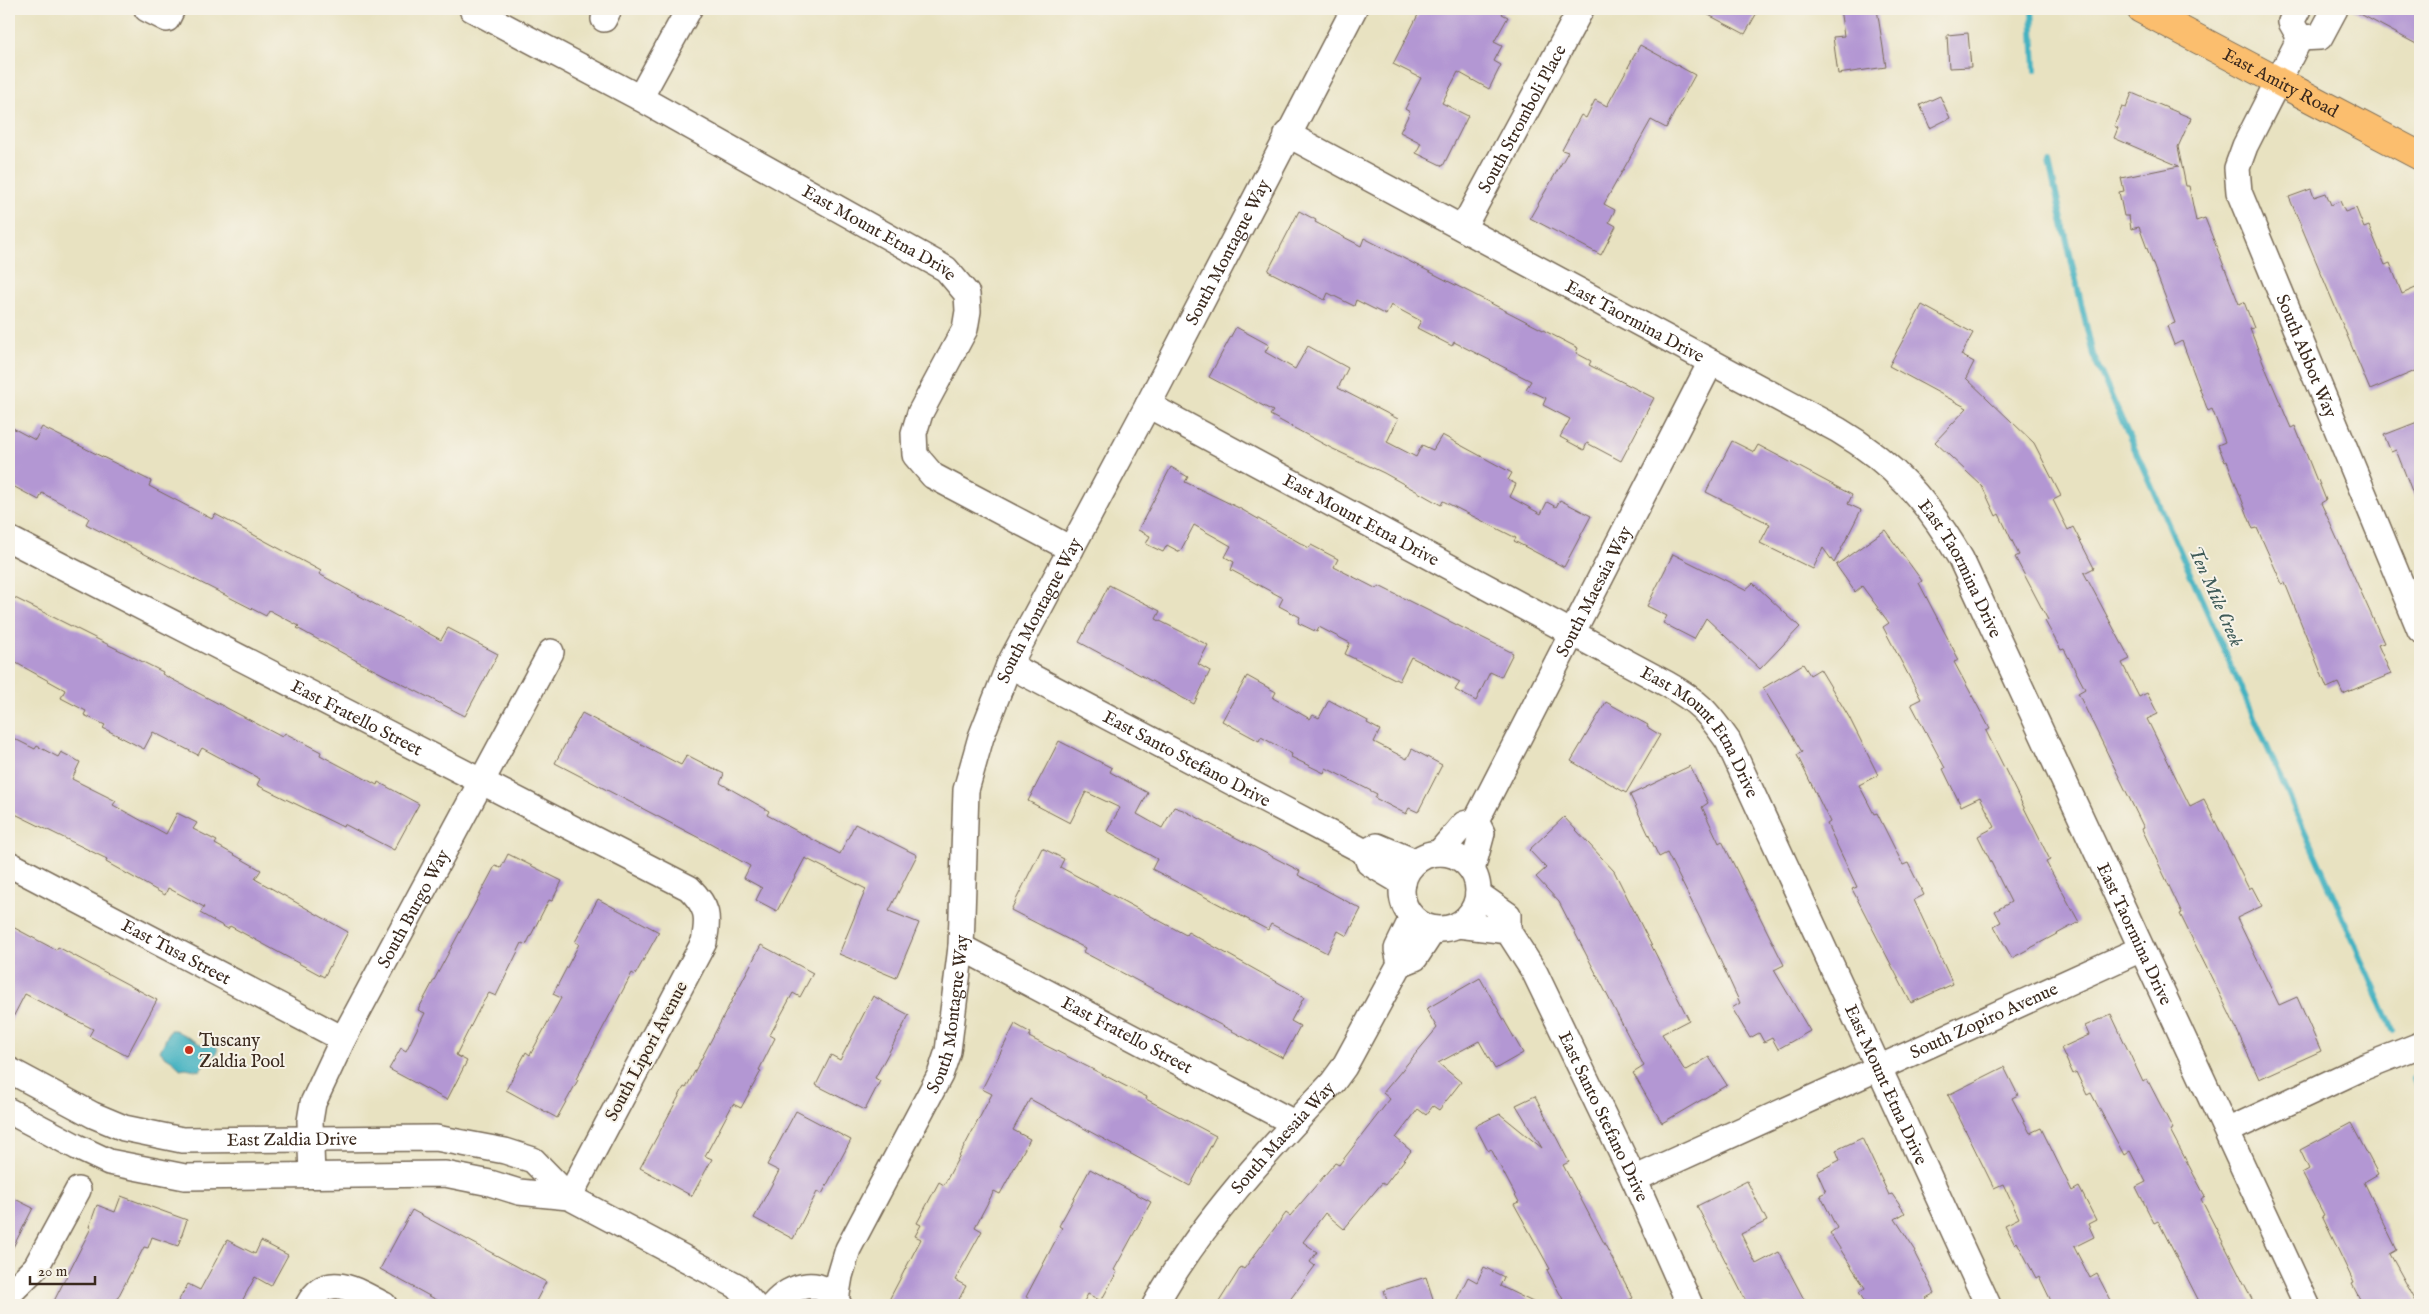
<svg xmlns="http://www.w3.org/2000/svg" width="2429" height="1314" font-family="'IM FELL English',serif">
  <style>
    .water { fill: #44b2c1; stroke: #406e70 }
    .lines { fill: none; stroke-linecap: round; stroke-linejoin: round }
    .stream { stroke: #44b2c1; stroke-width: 6 }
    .building { fill: #b397d3 }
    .minor-casing { stroke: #786a57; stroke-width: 28 }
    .major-casing { stroke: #786a57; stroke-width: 30 }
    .minor { stroke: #fff; stroke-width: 25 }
    .major { stroke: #fbbe6e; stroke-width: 28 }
    .poi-dot { fill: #c8321e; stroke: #f7f3e8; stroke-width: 2 }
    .labels { text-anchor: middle; stroke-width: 4; stroke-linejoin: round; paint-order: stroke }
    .street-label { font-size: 18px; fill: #3b2a1e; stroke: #f7f3e8 }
    .poi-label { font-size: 18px; fill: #3b2a1e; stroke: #f7f3e8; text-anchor: start }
    .water-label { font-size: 19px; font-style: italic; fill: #3e5a57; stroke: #f7f3e8 }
  </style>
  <rect width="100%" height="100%" fill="#f7f3e8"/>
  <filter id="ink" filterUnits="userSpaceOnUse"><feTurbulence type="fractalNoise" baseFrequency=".02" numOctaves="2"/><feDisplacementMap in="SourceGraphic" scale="10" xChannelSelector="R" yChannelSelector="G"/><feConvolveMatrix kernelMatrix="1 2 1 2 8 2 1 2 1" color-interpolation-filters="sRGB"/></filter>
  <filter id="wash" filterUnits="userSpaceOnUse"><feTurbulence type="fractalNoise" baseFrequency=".0096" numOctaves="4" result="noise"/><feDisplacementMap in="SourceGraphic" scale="20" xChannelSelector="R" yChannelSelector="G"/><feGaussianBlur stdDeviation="1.12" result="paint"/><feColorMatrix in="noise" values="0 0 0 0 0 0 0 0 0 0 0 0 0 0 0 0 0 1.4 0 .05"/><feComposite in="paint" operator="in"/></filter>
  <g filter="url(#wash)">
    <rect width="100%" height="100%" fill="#e8e2c1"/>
    <path class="water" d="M 170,1030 L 175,1030 L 204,1046 L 214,1044 L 218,1049 L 216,1054 L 207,1059 L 200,1071 L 186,1068 L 180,1069 C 172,1057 165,1059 160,1051 Z"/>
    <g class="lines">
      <g class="stream">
        <polyline points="2032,9 2035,70"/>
        <polyline points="2049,163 2093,355 2393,1030"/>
        <polyline points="2414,1079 2420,1091"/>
      </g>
    </g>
    <g id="blocks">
      <g class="building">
        <polygon points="1421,9 1505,9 1502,14 1508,17 1494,42 1502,46 1494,61 1501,65 1489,89 1458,72 1442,103 1468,116 1443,166 1416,153 1421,143 1400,132 1410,112 1405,109 1421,78 1393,64"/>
        <polygon points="1697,9 1759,9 1745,34"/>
        <polygon points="1840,9 1877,9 1886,67 1838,74 1833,37 1844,36"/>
        <polygon points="2351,9 2420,9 2420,46"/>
        <polygon points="1968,33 1971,67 1949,68 1947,35"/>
        <polygon points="1640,45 1695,75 1666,128 1651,120 1604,204 1615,210 1609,222 1616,226 1601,255 1530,218 1568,152 1562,150 1581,115 1586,118 1595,100 1607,106"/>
        <polygon points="2132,93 2191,118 2178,147 2186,186 2189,186 2196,221 2205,218 2239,304 2244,302 2254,328 2250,329 2267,372 2291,428 2295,426 2317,481 2318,480 2326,500 2321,503 2384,643 2378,645 2391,674 2343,694 2338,683 2327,688 2285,583 2282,584 2257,528 2253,529 2227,461 2225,462 2218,445 2225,442 2212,409 2208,411 2182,341 2174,345 2167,326 2175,323 2139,227 2131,229 2129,216 2124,216 2119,192 2124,191 2121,178 2179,166 2114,138 2118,128 2114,126 2122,107 2126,108"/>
        <polygon points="1940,96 1950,118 1930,128 1920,105"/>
        <polygon points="2311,189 2314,197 2326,193 2331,205 2340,201 2345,212 2356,208 2364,228 2369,226 2385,265 2390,263 2402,294 2420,286 2420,369 2370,390 2289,197"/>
        <polygon points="1299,211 1316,220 1315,222 1361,246 1364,238 1578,348 1576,353 1591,361 1589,365 1654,398 1621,461 1587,443 1584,450 1560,437 1570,419 1543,405 1546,398 1526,389 1531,381 1454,342 1452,346 1417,328 1421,321 1391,305 1386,315 1356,300 1354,306 1328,293 1325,300 1268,271"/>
        <polygon points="1922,305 1973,333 1961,355 1974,362 1966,378 2034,443 2061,496 2053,500 2068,530 2073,527 2094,568 2084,573 2130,659 2122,663 2139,697 2147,693 2158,714 2147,719 2190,806 2204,799 2249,889 2252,887 2262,906 2237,918 2279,1005 2297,997 2321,1051 2259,1079 2230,1015 2180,914 2182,913 2142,829 2144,828 2078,693 2085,689 2064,649 2061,650 2045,621 2048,620 2015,557 2019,555 1999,514 1996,516 1982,486 1935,442 1967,408 1889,366"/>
        <polygon points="1236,327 1269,345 1265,352 1295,369 1308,346 1348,368 1338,388 1398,419 1387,442 1416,457 1422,445 1433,450 1442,435 1512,473 1508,480 1516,484 1510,497 1541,514 1547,502 1556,507 1560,500 1591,516 1564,567 1514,541 1516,538 1443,501 1441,505 1384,473 1331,448 1270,415 1273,411 1209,377"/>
        <polygon points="2420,421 2420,509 2419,509 2396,450 2391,452 2384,435"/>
        <polygon points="9,426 35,440 42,427 151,481 149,486 212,519 215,514 321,571 319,574 441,640 448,628 498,654 465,716 357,661 297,628 299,626 269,610 266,616 86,524 89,518 42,493 39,500 9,484"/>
        <polygon points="1732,441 1754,452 1758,445 1852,495 1848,504 1861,510 1834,563 1823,548 1813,569 1760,543 1770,524 1706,492"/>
        <polygon points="1171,467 1188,477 1185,482 1239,508 1309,548 1311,545 1338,559 1334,567 1377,589 1379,586 1513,653 1501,677 1490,672 1476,701 1455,690 1460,682 1411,657 1399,681 1345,654 1350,643 1319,627 1317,632 1298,623 1300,617 1279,606 1283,598 1231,570 1234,562 1225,557 1231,546 1194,525 1180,552 1167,545 1163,552 1146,544 1150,536 1138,530"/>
        <polygon points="1885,530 1922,581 1919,583 1959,660 1954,662 1990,729 1986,731 2050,860 2046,862 2079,922 2012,958 1994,926 2001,922 1995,911 2011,902 1978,836 1995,827 1980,797 1961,806 1943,769 1945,768 1911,704 1921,699 1883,627 1889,623 1862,586 1855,592 1836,565"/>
        <polygon points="1673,554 1745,590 1753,583 1800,627 1760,669 1706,618 1694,639 1663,623 1667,616 1647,606"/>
        <polygon points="1109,585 1160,611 1156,619 1208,645 1198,664 1210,671 1194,704 1079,642"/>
        <polygon points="9,595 163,672 162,674 282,737 285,733 321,752 320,755 377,785 378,782 419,804 394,850 344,824 343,827 257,785 260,779 202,748 198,755 153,732 144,749 103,728 105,725 84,715 86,711 61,698 65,690 9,659"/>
        <polygon points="1803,664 1810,675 1820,669 1849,717 1878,775 1859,785 1874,814 1877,813 1903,865 1908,863 1924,895 1914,900 1953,984 1911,1003 1852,889 1857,887 1827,824 1830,822 1797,755 1802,752 1763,688"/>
        <polygon points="1247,676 1276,692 1273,698 1310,719 1313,715 1319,718 1329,700 1368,721 1367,723 1380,730 1374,742 1407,759 1412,749 1442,765 1418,812 1409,808 1406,814 1375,798 1377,794 1326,768 1324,773 1291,757 1292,754 1261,737 1259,741 1222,721"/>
        <polygon points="1606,702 1648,725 1647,727 1660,735 1626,793 1571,761"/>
        <polygon points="582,713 681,765 687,755 724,774 720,783 769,811 767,815 840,854 855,824 917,855 889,911 919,923 896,978 839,954 866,889 805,858 777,911 756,900 762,888 744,878 750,866 703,840 555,763"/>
        <polygon points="9,736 35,749 37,746 58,757 61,752 80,762 72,779 116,801 113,805 166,834 177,813 197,823 193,829 217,841 215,844 261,870 255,879 348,932 324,977 230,926 228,929 200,913 204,907 168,888 165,895 106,862 107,859 9,811"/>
        <polygon points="1059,741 1112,768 1110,772 1148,793 1137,814 1162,828 1174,807 1183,810 1300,871 1298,875 1361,909 1347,936 1338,931 1327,953 1271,924 1268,930 1152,869 1157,859 1107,831 1120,808 1086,792 1070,823 1028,801"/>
        <polygon points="1690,766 1708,803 1702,807 1719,843 1722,841 1784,965 1774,970 1810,1031 1778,1049 1772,1038 1764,1042 1759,1033 1750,1038 1732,1008 1740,1003 1709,936 1667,853 1659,857 1630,795"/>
        <polygon points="1564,817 1614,871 1689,1020 1662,1034 1685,1071 1709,1057 1727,1085 1662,1123 1633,1073 1644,1066 1559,902 1536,877 1546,868 1529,850"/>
        <polygon points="1042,848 1064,859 1060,867 1186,935 1188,932 1304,997 1291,1021 1300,1026 1283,1058 1083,952 1085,948 1011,910"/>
        <polygon points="508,854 562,881 552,901 549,900 526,945 522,943 496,996 489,993 482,1004 456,1055 467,1061 447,1100 389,1069 401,1048 406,1051 425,1013 418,1010 495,866 501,868"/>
        <polygon points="598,899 659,932 635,975 632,973 576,1079 578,1080 557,1118 506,1090 526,1052 530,1055 561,998 553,994 579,944 575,942"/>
        <polygon points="9,925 56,950 58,947 157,1000 127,1056 89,1036 93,1029 25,994 9,1025"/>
        <polygon points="761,945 813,973 800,997 793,993 770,1035 775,1038 759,1070 761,1071 741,1108 733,1104 705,1156 712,1159 692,1196 640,1168 684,1087 686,1088"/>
        <polygon points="1480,978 1523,1053 1495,1069 1479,1041 1438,1063 1461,1082 1439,1110 1433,1106 1426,1115 1418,1109 1396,1138 1411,1151 1385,1185 1382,1183 1344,1229 1325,1213 1303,1242 1317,1252 1310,1262 1315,1266 1286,1305 1217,1305 1241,1267 1244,1269 1286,1213 1290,1216 1335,1163 1339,1165 1390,1099 1383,1093 1437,1028 1426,1009"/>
        <polygon points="873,996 909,1015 875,1078 880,1081 865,1110 816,1085 831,1055 840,1060"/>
        <polygon points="2111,1014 2143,1082 2147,1079 2173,1129 2170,1130 2205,1196 2201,1199 2255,1305 2201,1305 2158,1221 2154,1223 2136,1187 2146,1182 2130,1151 2124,1155 2091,1093 2087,1095 2076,1072 2073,1074 2061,1048 2089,1035 2085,1026"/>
        <polygon points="1015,1024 1031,1033 1029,1037 1147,1097 1146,1099 1216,1136 1190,1186 1030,1099 1013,1130 1030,1139 1000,1194 994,1191 975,1227 982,1231 955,1280 966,1286 956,1305 899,1305 889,1300 921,1239 915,1236 921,1225 917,1223 939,1182 944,1185 992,1094 982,1089"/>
        <polygon points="2004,1067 2018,1095 2012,1098 2030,1133 2041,1128 2072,1191 2079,1187 2096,1220 2088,1224 2094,1237 2074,1247 2090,1278 2097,1274 2113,1305 2053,1305 2039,1276 2036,1278 2017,1242 2015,1244 2005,1225 2019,1218 2003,1184 1994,1188 1948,1095"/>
        <polygon points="1535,1096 1569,1162 1563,1165 1633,1298 1618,1305 1566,1305 1547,1270 1550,1269 1514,1204 1519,1202 1491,1149 1488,1151 1475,1126 1500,1114 1542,1148 1516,1105"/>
        <polygon points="796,1111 851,1140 822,1194 817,1192 793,1239 754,1218 779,1171 767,1165"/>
        <polygon points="2351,1123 2378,1174 2364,1182 2397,1250 2390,1254 2418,1305 2363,1305 2352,1284 2354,1283 2322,1216 2324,1215 2302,1173 2309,1169 2300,1150"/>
        <polygon points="1862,1138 1889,1195 1892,1194 1905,1213 1895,1219 1916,1251 1914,1252 1935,1293 1926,1298 1930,1305 1866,1305 1859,1292 1865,1288 1830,1233 1837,1228 1820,1195 1826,1192 1817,1172 1840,1160 1836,1150"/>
        <polygon points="1090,1169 1151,1202 1114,1270 1117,1272 1101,1301 1088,1294 1082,1305 1041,1305 1026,1297 1062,1228 1059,1226"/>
        <polygon points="1747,1181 1767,1221 1741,1234 1756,1264 1779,1252 1807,1305 1748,1305 1697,1206"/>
        <polygon points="9,1196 33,1208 9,1255"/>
        <polygon points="121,1196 187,1220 178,1246 152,1237 148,1248 144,1247 114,1305 52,1305 91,1228 89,1227 97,1205 115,1212"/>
        <polygon points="412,1210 546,1282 534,1305 446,1305 380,1269"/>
        <polygon points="227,1240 255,1254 261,1241 288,1255 271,1286 255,1277 240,1305 176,1305 188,1284 200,1290"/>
        <polygon points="1484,1267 1504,1277 1500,1286 1539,1305 1454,1305 1468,1277 1477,1282"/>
        <polygon points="1426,1277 1435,1305 1388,1305 1384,1290"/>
      </g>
    </g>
  </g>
  <g filter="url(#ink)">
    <use href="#blocks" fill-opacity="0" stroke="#786a57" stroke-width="1"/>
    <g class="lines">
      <g class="minor-casing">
        <g id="minor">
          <polyline points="147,9 167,19 172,9"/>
          <path id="s1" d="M 472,9 L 640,98 L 946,269 L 967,294 L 968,311 L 965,329 L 920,413 L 914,433 L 915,455 L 933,476 L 1071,549"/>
          <polyline points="2298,9 2291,22 2300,38"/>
          <polyline points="604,19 609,9"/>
          <path id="s2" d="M 2300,38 L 2245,146 L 2237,168 L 2239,192 L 2420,630"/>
          <polyline points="2300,38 2320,37 2335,9"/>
          <polyline points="640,98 689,9"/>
          <path id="s3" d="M 1287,134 L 1838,430 C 1894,463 1928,502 1961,559 L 2307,1305"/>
          <path id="s4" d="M 1463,228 L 1581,9"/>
          <path id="s5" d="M 1148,405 L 1667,684 C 1699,702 1707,711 1728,741 L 1988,1305"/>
          <path id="s6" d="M 9,539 L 689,888 C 708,907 709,916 704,942 L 569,1197"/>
          <path id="s7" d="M 1009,665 L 1365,852"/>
          <path id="s8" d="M 1476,821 L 1711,362"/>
          <polyline points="1439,853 1464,824 1476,821 1482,833 1472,870"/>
          <circle cx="1440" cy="891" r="38"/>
          <path id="s9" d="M 9,864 L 343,1039"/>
          <polyline points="1403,883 1369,863 1365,852 1377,846 1415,862"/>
          <polyline points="1412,918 1397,949 1400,964 1415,958 1434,929"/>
          <polyline points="1458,925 1508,931 1508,915 1478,894"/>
          <path id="s10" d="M 1508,931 L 1535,973 L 1634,1179 L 1690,1305"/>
          <path id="s11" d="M 961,947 L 1294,1123"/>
          <path id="s12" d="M 9,1070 L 93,1115 L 124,1128 L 182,1140 L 436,1138 L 505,1151 L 533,1160 L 569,1197 L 737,1286 L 754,1305"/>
          <polyline points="9,1111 77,1147 109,1162 185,1177 445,1174 490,1183 519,1192 569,1197"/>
          <polyline points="2227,1131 2364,1067 2420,1045"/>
          <path id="s13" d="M 312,1175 L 310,1121 L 313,1103 L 343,1039 L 551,652"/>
          <path id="s14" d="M 1634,1179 L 2141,949"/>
          <polyline points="9,1294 36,1267 78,1190"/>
          <path id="s15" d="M 836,1300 L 840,1276 L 848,1249 L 940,1075 L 948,1051 L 961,947 L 966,790 L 981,737 L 1009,665 L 1148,405 L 1354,9"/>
          <path d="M 308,1305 C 327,1269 358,1292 384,1305"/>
          <path d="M 773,1305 C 791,1284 823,1275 839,1305"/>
          <path id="s16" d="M 1155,1305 C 1201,1222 1268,1151 1333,1082 L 1344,1067 L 1400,964"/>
        </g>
      </g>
      <g class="major-casing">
        <g id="major">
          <path id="s17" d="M 2141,9 L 2420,156"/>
        </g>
      </g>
      <use href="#minor" class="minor"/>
      <use href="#major" class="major"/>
    </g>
  </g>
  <circle class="poi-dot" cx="189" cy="1050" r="5"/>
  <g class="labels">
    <g class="street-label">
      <text dy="6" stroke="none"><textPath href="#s17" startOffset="158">East Amity Road</textPath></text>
      <text dy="6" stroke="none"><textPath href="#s4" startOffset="124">South Stromboli Place</textPath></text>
      <text dy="6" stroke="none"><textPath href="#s1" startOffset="465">East Mount Etna Drive</textPath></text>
      <text dy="6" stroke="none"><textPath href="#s15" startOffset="1136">South Montague Way</textPath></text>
      <text dy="6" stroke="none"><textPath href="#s3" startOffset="395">East Taormina Drive</textPath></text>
      <text dy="6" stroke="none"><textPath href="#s2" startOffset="346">South Abbot Way</textPath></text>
      <text dy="6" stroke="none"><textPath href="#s5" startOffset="242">East Mount Etna Drive</textPath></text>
      <text dy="6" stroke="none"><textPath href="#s3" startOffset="814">East Taormina Drive</textPath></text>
      <text dy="6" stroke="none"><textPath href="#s8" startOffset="258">South Maesaia Way</textPath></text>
      <text dy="6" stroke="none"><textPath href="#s15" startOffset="731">South Montague Way</textPath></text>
      <text dy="6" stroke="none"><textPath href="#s6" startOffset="391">East Fratello Street</textPath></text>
      <text dy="6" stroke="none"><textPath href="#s5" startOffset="648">East Mount Etna Drive</textPath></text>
      <text dy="6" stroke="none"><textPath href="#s7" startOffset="201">East Santo Stefano Drive</textPath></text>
      <text dy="6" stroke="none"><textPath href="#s13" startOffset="291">South Burgo Way</textPath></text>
      <text dy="6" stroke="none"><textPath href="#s3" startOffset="1219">East Taormina Drive</textPath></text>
      <text dy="6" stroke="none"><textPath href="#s9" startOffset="189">East Tusa Street</textPath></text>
      <text dy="6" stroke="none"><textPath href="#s15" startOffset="311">South Montague Way</textPath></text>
      <text dy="6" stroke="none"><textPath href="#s14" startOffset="384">South Zopiro Avenue</textPath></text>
      <text dy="6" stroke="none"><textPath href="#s11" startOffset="188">East Fratello Street</textPath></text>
      <text transform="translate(646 1051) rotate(-62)" y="6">South Lipori Avenue</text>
      <text dy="6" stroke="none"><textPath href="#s5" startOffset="1052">East Mount Etna Drive</textPath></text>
      <text dy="6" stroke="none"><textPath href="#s10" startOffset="209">East Santo Stefano Drive</textPath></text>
      <text dy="6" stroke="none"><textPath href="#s16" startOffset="211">South Maesaia Way</textPath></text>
      <text dy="6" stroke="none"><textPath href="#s12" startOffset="298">East Zaldia Drive</textPath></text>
    </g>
    <g class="poi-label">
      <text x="199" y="1046">Tuscany<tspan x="199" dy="21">Zaldia Pool</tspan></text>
    </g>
    <g class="water-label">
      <text transform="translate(2217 596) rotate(66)" y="7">Ten Mile Creek</text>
    </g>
  </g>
  <rect width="2429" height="1314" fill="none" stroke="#f7f3e8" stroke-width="30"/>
  <path d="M30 1276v8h65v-8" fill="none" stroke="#3b2a1e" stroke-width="2.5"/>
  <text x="38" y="1276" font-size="15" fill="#3b2a1e" stroke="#f7f3e8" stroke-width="4" paint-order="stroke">20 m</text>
</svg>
